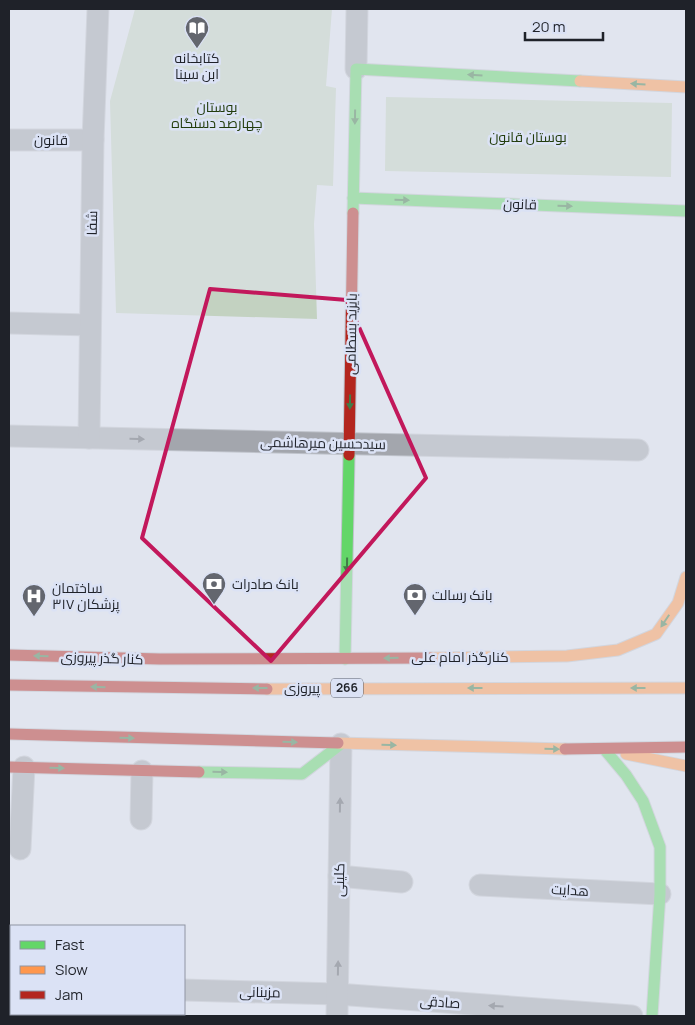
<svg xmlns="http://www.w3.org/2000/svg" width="695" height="1025" font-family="Manrope,Cairo,sans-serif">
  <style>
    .green { fill: #c3d2c1 }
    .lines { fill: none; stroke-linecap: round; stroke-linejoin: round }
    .street-casing { stroke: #bfc3cb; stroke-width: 23 }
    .fast-casing { stroke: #bfc3cb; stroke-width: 13 }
    .slow-casing { stroke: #bfc3cb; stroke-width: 13 }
    .jam-casing { stroke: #bfc3cb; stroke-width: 13 }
    .street { stroke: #a3a6ad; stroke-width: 21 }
    .fast { stroke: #63d668; stroke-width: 11 }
    .slow { stroke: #ff974d; stroke-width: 11 }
    .jam { stroke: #b3261e; stroke-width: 11 }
    .oneway { fill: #417c48 }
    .oneway2 { fill: #5a5d64 }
    .marked { fill: none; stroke: #c2185b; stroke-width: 4; stroke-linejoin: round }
    .labels { text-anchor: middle; stroke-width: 5; stroke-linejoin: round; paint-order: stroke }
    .shield { fill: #dbe2f5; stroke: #575c66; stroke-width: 1 }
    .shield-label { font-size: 12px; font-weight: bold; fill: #1f2229 }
    .poi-label { font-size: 14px; fill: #1f2229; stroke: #dbe2f5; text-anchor: start }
    .park-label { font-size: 14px; fill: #233d0d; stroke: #dbe2f5 }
    .street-label { font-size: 14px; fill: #1f2229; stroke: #dbe2f5 }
  </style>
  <rect width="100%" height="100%" fill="#e1e5ef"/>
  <g class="green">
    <polygon points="135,9 332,9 326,86 336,88 333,186 317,185 314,224 317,319 116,313 110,101"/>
    <polygon points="386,97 672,103 671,177 385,171"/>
  </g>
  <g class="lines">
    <g class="street-casing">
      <g id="street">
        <polyline points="356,69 357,9"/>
        <polyline points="9,140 93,140"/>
        <polyline points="9,323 90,325"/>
        <polyline points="9,436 638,450"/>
        <polyline points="89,438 93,140 98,9"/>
        <polyline points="141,819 142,771"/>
        <polyline points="20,849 24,767"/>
        <polyline points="339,876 402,882"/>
        <polyline points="480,885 660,894"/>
        <polyline points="9,986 11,986"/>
        <polyline points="184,990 337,994 632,1016"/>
        <polyline points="57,1016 58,1014"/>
        <polyline points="337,1016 341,744"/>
      </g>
    </g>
    <g class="fast-casing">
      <g id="fast">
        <polyline points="353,198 686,211"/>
        <polyline points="353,213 356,69 580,81"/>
        <polyline points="345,659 349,455"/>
        <polyline points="605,750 626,775 643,801 660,847 660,894 652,1016"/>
        <polyline points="199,772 302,774 341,744"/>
      </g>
    </g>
    <g class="slow-casing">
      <g id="slow">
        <polyline points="580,81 686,87"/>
        <polyline points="431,658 567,656 618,650 656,634 678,603 686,577"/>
        <polyline points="267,689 686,688"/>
        <polyline points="338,743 565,749"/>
        <polyline points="626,754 686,766"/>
      </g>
    </g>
    <g class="jam-casing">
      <g id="jam">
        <polyline points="349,455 353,213"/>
        <polyline points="9,655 160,659 431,658"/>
        <polyline points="9,685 267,689"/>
        <polyline points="9,734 338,743"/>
        <polyline points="565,749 686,747"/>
        <polyline points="9,767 199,772"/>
      </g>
    </g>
    <use href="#street" class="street"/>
    <use href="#fast" class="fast"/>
    <use href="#slow" class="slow"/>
    <use href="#jam" class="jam"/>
  </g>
  <defs><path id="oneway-solid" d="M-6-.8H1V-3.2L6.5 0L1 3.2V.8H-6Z" transform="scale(1.25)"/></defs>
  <g class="oneway">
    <use href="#oneway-solid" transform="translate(475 75) rotate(-177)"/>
    <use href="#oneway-solid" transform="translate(638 84) rotate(-177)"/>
    <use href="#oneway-solid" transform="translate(355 117) rotate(91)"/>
    <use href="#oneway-solid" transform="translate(402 200) rotate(2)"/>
    <use href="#oneway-solid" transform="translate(565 206) rotate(2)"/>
    <use href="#oneway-solid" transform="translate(350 402) rotate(91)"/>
    <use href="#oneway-solid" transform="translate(347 565) rotate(91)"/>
    <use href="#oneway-solid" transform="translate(665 621) rotate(124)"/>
    <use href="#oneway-solid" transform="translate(41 656) rotate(-178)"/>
    <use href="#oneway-solid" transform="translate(391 658) rotate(179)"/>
    <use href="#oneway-solid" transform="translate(98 687) rotate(-179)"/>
    <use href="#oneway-solid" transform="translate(260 688) rotate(180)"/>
    <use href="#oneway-solid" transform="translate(475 688) rotate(180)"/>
    <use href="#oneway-solid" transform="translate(638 688) rotate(180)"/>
    <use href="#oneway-solid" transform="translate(127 738) rotate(2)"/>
    <use href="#oneway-solid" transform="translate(290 742) rotate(2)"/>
    <use href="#oneway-solid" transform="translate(389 745) rotate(1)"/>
    <use href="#oneway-solid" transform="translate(552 749) rotate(1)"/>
    <use href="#oneway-solid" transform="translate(57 768) rotate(2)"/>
    <use href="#oneway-solid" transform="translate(220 772) rotate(1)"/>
  </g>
  <g class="oneway2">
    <use href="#oneway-solid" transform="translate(137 439) rotate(1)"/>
    <use href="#oneway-solid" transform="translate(340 805) rotate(-89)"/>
    <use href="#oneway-solid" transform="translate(338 968) rotate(-89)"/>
    <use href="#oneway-solid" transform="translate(496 1006) rotate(-176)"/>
  </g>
  <path d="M0 0H695V1025H0ZM 210,289 L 347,300 L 426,478 L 271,661 L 142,538 Z" fill="#e1e5ef" fill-opacity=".55" fill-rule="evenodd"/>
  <path class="marked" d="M 210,289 L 347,300 L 426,478 L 271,661 L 142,538 Z"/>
  <defs>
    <g id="library-pin" transform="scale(1.25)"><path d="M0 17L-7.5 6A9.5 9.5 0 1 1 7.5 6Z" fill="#63666e" stroke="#dbe2f5"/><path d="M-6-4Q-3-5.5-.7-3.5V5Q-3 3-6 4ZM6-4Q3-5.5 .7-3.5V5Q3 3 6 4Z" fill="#fff"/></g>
    <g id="bank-pin" transform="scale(1.25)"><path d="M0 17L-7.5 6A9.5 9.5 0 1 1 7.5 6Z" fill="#63666e" stroke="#dbe2f5"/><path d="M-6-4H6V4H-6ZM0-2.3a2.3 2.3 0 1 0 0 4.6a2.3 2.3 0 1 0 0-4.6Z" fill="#fff"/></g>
    <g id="hospital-pin" transform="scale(1.25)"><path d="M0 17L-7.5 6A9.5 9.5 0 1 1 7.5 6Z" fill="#63666e" stroke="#dbe2f5"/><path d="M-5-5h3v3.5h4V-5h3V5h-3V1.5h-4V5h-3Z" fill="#fff"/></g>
  </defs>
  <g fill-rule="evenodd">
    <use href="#library-pin" x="197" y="28"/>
    <use href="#bank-pin" x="214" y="584"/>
    <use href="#bank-pin" x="415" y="595"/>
    <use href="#hospital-pin" x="34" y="596"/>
  </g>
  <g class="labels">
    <rect class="shield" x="331" y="678.5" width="32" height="19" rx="4"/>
    <g class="shield-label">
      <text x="347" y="692">266</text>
    </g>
    <g class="poi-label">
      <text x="197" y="63" text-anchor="middle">کتابخانه<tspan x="197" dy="16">ابن سینا</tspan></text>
      <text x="232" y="589">بانک صادرات</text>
      <text x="52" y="593">ساختمان<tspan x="52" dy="16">پزشکان ۳۱۷</tspan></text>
      <text x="432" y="600">بانک رسالت</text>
    </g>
    <g class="park-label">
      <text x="217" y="112">بوستان<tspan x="217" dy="16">چهارصد دستگاه</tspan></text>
      <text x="528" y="142">بوستان قانون</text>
    </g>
    <g class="street-label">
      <text x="51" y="145">قانون</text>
      <text transform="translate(520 204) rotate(2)" y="5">قانون</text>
      <text transform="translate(92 223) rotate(-89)" y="5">شفا</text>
      <text transform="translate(351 334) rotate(-89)" y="5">بایزید بسطامی</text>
      <text transform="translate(323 443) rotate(1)" y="5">سیدحسین میرهاشمی</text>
      <text x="460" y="662">کنارگذر امام علی</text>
      <text transform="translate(102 658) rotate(2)" y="5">کنار گذر پیروزی</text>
      <text x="302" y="693">پیروزی</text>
      <text transform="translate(339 880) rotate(-89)" y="5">کلینی</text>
      <text transform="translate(570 890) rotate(3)" y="5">هدایت</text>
      <text transform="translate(260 992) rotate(1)" y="5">مزینانی</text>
      <text transform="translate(440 1002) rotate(4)" y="5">صادقی</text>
    </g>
  </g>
  <rect width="695" height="1025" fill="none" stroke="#1f2229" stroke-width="20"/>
  <rect x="10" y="925" width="175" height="90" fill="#dbe2f5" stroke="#9095a3"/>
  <rect x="20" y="941" width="25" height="8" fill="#63d668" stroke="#9095a3"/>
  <text x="55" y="950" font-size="15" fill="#1f2229">Fast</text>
  <rect x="20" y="966" width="25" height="8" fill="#ff974d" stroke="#9095a3"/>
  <text x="55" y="975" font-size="15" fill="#1f2229">Slow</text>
  <rect x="20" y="991" width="25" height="8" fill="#b3261e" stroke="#9095a3"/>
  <text x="55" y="1000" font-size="15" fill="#1f2229">Jam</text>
  <path d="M525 32v8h78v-8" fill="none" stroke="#1f2229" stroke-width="2.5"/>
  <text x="532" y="32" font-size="15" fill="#1f2229" stroke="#dbe2f5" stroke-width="4" paint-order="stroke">20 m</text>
</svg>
